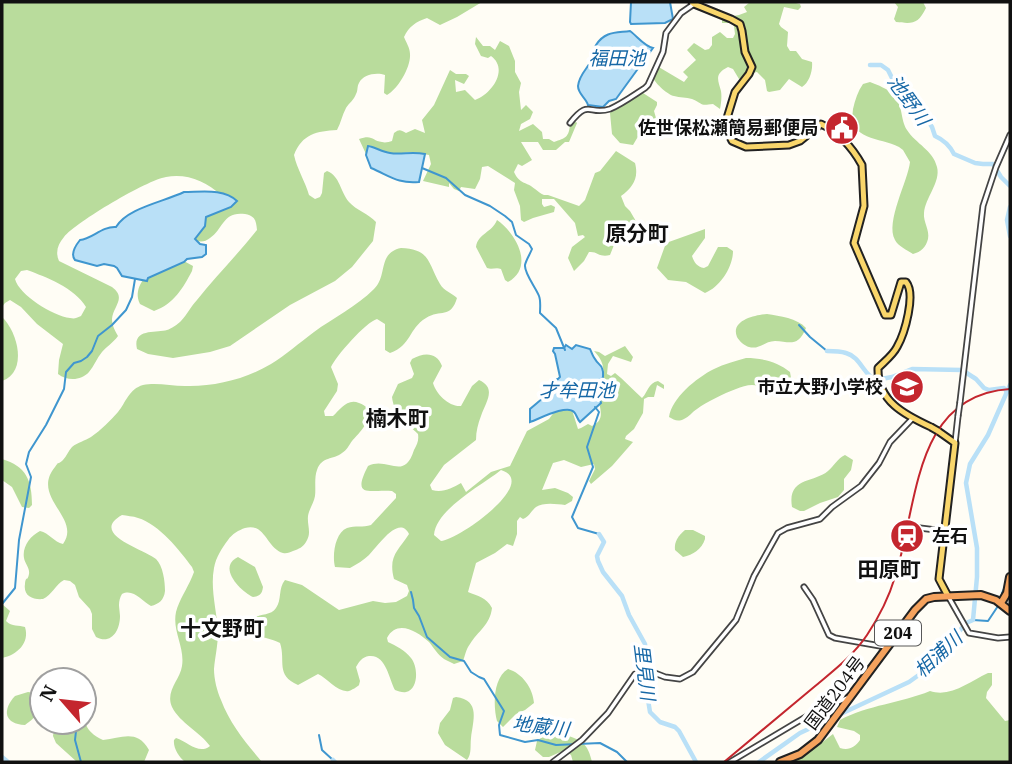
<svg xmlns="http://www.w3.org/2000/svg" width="1012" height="764" font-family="'IBM Plex Serif','Noto Sans JP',serif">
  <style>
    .forest { fill: #b9dc9c; fill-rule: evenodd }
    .water { fill: #b9e0f7; stroke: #3f96cf; stroke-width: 2 }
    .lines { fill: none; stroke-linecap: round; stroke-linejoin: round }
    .stream { stroke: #3f96cf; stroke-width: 2 }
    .river { stroke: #b9e0f7; stroke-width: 4.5 }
    .minor-casing { stroke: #444; stroke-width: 7 }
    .major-casing { stroke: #222; stroke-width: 9 }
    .highway-casing { stroke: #222; stroke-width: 10 }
    .minor { stroke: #fff; stroke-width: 3.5 }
    .major { stroke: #f9d66b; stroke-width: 5 }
    .highway { stroke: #f5a25d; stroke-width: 6 }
    .rail { stroke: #c4262e; stroke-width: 2 }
    .minor-bridge-casing { stroke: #444; stroke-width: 7; stroke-linecap: butt }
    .major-bridge-casing { stroke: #222; stroke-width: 9; stroke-linecap: butt }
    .minor-bridge { stroke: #fff; stroke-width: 3.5 }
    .major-bridge { stroke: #f9d66b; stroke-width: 5 }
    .labels { text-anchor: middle; stroke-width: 7; stroke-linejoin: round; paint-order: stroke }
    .shield { fill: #fff; stroke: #585858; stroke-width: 2 }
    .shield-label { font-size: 16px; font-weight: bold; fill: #111 }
    .poi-label { font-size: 18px; font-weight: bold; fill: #111; stroke: #fff; text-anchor: end }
    .street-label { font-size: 18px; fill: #111; stroke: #fff }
    .water-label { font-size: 19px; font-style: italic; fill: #1768a6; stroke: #fff }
    .quarter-label { font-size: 21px; font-weight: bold; fill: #111; stroke: #fff }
  </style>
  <rect width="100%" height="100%" fill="#fffdf5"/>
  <g class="forest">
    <path d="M 2,2 L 482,2 L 457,17 L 440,25 L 427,18 C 416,22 409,26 404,37 C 406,42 410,48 410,54 C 411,67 398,89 387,95 L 384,93 L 385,75 C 377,72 363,74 359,83 C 357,86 358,91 356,94 C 354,100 349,103 346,108 C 342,115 341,123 337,130 C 317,131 302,134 294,155 C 297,169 305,181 309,195 L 315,199 L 320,197 L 322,193 L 324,173 L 327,171 C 340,176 340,191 349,202 C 356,210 369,214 376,222 L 373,241 L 352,267 L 335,281 L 290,305 L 230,346 L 210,352 L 173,358 L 148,354 L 137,349 C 132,328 157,333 167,330 C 171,329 178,324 181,321 C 187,315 191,306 197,300 C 216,276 238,254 257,230 C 256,220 255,216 245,214 C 223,211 224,228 210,238 C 203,244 196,241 189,238 L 221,195 C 206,181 186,173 166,177 C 147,180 76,222 64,237 C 58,244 55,252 59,261 L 112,287 C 127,298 113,306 112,319 C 112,325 115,331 118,336 C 113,343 107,346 102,352 C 97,358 94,366 89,372 C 81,381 67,381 58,374 L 59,360 L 63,344 L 37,324 L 21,307 L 10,300 L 5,303 L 2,307 ZM 27,270 C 46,277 75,288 86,307 L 81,316 C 76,318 75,319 70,318 C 53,316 19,295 15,279 L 21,271 Z"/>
    <path d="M 750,2 L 792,2 L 800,4 L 801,7 L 798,10 L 784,7 L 779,24 L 781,27 L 788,32 L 787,46 L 790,51 L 796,51 L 802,59 L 812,62 C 813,71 809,83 802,87 L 789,79 L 780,90 L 769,92 L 767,91 L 765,80 L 757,72 L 752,73 L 739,79 L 733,69 L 728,67 C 714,74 718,80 721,91 C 722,97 721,104 720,109 L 713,104 C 699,106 704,104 692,99 C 686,97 680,98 674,96 C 668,95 656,84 653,78 L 657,66 L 684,82 L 688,77 L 683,72 L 696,60 L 687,50 L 694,43 L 705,50 L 709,49 L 712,45 L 712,37 L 720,32 L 727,38 L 733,38 L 735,34 L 734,26 L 731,23 L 722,23 L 722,18 L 739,15 L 747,12 L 744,7 Z"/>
    <path d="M 894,2 L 923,2 L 926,8 C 918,24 913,24 896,22 L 894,19 L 898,7 Z"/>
    <path d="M 476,37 L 483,46 L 490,46 L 495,50 L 500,41 L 509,46 L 515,61 L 515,72 L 521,83 L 519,92 L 521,110 L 526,105 L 533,112 L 530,119 L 521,124 L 519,131 L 533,124 L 542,132 L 543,139 L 549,139 L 554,142 C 566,138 569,137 570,124 L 576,122 L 577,123 L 569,142 L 565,142 L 556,150 L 543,150 L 538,142 L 521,142 L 532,160 L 522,166 L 518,164 L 514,172 C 520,185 526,181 535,189 C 538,191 541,194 544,195 L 548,195 L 579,206 L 585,200 L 595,173 L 600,171 L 616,151 L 635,163 C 639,178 633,187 621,196 L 625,206 L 630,211 L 637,223 L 635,229 L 626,241 L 621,240 L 614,245 L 610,255 C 599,258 598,251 589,252 L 584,261 L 574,271 L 568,258 L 572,247 L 585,237 L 583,235 L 578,236 L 575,223 L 554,199 L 542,199 L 542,204 L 544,207 L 551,205 L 555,207 L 554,212 L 533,218 L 524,222 L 521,220 L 520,206 L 514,190 L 515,183 L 488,166 L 482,167 L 480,179 L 475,189 L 461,187 L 459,191 L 454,189 L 449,183 L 449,187 L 423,181 L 431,164 L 429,155 L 410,152 L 395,154 L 387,153 L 369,146 L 366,154 L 359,139 C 373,134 372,141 382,142 C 385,143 389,142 392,141 L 394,133 C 400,129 400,130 406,133 L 415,129 L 425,133 L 422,120 L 434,105 L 450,70 L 456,74 L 466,74 L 469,76 L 464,84 L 455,80 L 456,92 L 465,90 L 475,100 C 492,94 509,69 491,56 L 488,58 L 481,56 L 475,44 Z"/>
    <path d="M 870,82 C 878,85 888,89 894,95 C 903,104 900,119 907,130 C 916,144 933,150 937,167 C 941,182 925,198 924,213 C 923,222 930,230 928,239 C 926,247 921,252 913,254 C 907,250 898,246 895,240 C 885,222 908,181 910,162 L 903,150 L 899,147 C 880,137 848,141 853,109 C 855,100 858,91 863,84 Z"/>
    <polygon points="643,93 657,102 657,105 654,111 656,118 646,123 633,145 620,143 612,134 610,113 613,107"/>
    <path d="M 497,220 C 516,233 535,267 508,282 L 505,280 L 501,269 C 496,267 492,270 487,268 L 476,247 C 478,233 492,233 497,220 Z"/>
    <path d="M 705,229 L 705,238 L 692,256 C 694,262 697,267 704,268 L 708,266 L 718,247 L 727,247 L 733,251 C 733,267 720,287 705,293 L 686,282 L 668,280 L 657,268 L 666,243 Z"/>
    <path d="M 401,248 C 431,249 428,264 440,284 C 444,291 452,293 457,298 C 451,319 440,309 426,318 C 408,329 412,345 390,353 L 385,350 L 385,324 L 377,319 C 366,322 336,356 331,367 L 338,384 L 337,391 L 324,411 L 325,416 L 333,416 C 340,410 347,398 359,403 C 382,411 360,432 352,441 C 349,445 347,450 342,453 C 333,460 322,456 317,470 C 314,478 316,488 315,496 C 314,503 309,509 308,516 C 307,526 312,533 306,542 C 303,547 299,549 293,551 C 290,552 287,554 283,553 C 267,549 265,522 245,528 C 239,530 232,534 228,540 C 222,548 216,557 214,568 C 210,589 217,611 218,632 C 218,645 215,657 214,669 C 214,679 217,691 221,700 C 230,724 246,743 262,762 L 185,762 C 179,757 173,748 174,740 L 176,738 C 188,742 199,755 210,746 C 200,732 180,723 172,707 C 165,691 180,680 182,666 C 185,647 172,631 176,612 C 179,600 187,589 192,577 L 194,572 L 192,567 C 180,551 159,524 138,518 C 133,516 127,516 122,515 C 88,534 146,550 156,559 C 163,566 165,581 165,591 C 164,600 159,604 151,606 C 142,601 133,588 122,594 C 120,597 119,601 119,605 C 119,607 120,614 120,616 C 120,631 111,645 96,637 L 92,629 L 92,614 L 90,609 L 79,597 L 75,585 L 70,581 L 64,580 C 55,585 52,595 43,599 C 33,600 23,596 25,584 C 26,575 27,583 29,574 C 30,568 25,564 24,558 C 22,547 30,536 40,531 C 49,533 54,542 63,544 C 82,518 30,497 55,467 C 61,459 55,467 63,460 C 67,456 68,451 72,447 C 78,442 85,441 91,437 C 101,430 110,421 118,412 C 126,402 129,389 143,385 C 156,382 171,386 185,386 C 214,387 246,379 271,364 C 286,355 299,343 314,332 C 333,318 356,307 374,289 C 388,276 377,253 401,248 Z"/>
    <path d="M 182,260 L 193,266 L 192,271 C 183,288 174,304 154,311 L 140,304 C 133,289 144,278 154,267 Z"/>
    <path d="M 767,314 C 780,316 797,318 806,328 C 798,347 791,342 775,341 C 765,341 759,350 749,347 C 745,346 739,341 737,337 C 730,320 756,315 767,314 Z"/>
    <path d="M 2,317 C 18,332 28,372 2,381 Z"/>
    <path d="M 625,346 L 633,357 L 631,362 L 613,356 L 608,364 L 607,374 L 611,376 L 615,373 C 624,380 632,389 642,398 C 648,392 648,383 658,381 L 664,385 L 664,389 L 657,385 L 654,397 L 648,397 L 644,399 L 643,413 L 634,429 L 626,436 L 625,439 L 633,442 L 612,466 L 591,484 L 589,481 L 595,469 L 594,464 L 581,467 L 564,460 L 553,463 L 542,490 L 555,488 L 568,493 L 573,497 L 572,501 L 565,505 C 557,504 543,502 536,507 C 530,512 530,516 523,519 L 520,517 L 517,521 L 517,534 L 513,546 L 507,544 L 495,553 L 476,563 L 468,592 C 478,596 486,597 492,608 C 490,625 478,631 470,644 C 466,649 465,656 463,661 L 454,664 C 451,662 447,661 444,659 C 438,655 434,648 429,642 C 417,631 397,619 387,638 L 388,642 C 396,646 405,650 411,658 C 418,666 419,689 406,692 C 403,693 398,691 395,690 C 389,679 386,654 369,656 C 362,657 359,662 356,667 L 360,681 L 359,685 C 359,686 350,691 349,691 C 338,693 327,678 318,674 L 298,685 C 275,675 286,661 280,643 C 269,637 256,637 247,631 L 246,628 C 249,624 251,620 254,618 C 261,613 271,616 276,608 C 282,600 278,588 285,580 L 302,585 L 339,610 L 373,601 L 385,603 L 396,602 L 407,596 L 409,591 L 407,585 L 394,579 C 388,556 398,551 409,534 C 399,514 378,546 369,555 C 364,560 357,564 350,568 L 335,567 C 332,555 335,533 347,528 C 355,525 363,528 371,525 L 396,498 L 396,494 L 392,491 C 370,489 351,499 368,466 C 388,456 404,482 414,450 C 417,444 419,441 418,434 C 406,422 394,415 392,397 L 398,384 L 412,378 L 414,374 L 410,363 L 412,359 C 424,352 437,352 442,366 L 433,383 C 436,394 449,407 461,406 L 472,386 L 479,380 C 497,388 486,402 481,416 C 478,424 476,431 476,440 L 444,465 L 430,485 L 432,490 C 443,493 452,488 461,483 L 466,492 L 491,472 L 510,466 L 527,431 L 549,419 L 555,411 L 572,410 L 578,429 L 581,428 L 588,424 L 592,426 C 608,418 597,407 599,392 C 602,375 609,367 594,351 L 599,352 L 605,356 ZM 501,470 C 540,482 460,539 441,541 L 434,535 C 436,509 481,486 501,470 Z"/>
    <path d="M 746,358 C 762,358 778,362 790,372 L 791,378 C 778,398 769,386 752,385 C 747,385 741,387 736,389 C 725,393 706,402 697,409 C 692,412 689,417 684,419 C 678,422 674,420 669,417 C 672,398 696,378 714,369 C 724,364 736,361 746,358 Z"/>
    <path d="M 845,455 L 853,460 L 851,470 L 844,479 L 844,490 L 838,497 L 820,503 L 804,511 L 800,511 L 792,507 C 787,477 814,483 828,471 C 835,465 837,459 845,455 Z"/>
    <path d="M 2,459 C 26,466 32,480 32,505 L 29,508 L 22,507 L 12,487 L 2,480 Z"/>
    <path d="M 685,530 L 693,530 L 705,536 L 705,539 C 702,549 693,555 683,557 L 675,550 C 674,542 678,536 685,530 Z"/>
    <path d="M 238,557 L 255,567 L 263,587 C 262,594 260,596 253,597 C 240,591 217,567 238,557 Z"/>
    <path d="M 2,604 L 10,611 L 6,621 C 12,627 19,625 25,627 C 30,643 17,655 2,658 Z"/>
    <path d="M 508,669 C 522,673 533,688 534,703 L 525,710 L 516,714 L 503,727 L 497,721 C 493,706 493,678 508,669 Z"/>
    <path d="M 988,673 L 992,673 L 992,685 L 987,692 L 986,698 L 1005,721 L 1010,720 L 1010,762 L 789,762 L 807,754 L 833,734 L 840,748 C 849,751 855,747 860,740 L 860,735 L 854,731 L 837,727 L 840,720 C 868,705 901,703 930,691 C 951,698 970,681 988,673 Z"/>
    <path d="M 84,689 C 106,701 64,721 103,740 C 122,738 137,729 149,750 L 144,762 L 77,762 L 56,743 L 53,736 L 55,722 L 84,722 Z"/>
    <path d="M 28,692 L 41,694 C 44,710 37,716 25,725 C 4,724 2,710 15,696 Z"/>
    <path d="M 456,697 C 481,700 473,721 471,738 C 470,747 472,753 467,760 L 445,745 L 438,733 L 440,723 L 450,710 L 453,698 Z"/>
    <path d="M 565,735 C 582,740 588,744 592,762 L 573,762 L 571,755 L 565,750 L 549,757 L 543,757 L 535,750 L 537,741 L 542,737 L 549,736 Z"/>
  </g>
  <g class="water">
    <polygon points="631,2 670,2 673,19 665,23 631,24 630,22"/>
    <path d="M 630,31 C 637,36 644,46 653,48 L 616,99 L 609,101 L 603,107 L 588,105 C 586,98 578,94 578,86 C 579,75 587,69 591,61 C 594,56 593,50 596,45 C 605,31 616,33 630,31 Z"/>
    <path d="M 368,146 C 375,147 382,152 390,153 C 402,155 411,151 425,154 L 419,182 C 398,184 390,176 371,168 L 366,155 Z"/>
    <path d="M 184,192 C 201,192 224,188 237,201 L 231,207 L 206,217 L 205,226 L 195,239 L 200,244 L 206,245 L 206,254 L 202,257 L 187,259 L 184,262 L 148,278 L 147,281 L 122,276 L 117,268 L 114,266 L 104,264 L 97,266 L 75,260 C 70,254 76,245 80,240 C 92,239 102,226 116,227 C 127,208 163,202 184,192 Z"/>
    <path d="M 566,345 L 572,349 L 576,345 L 590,349 C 591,351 593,357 595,359 C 597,363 601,365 602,368 C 607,381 594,387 601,403 L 580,422 C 577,419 577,415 574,412 C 567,404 539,419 530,422 L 530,409 L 543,398 L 548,384 L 553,379 L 558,379 L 560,377 L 555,354 L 553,351 L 554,348 L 564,348 Z"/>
  </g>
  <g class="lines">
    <g class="stream">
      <polyline points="2,9 2,8"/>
      <path d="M 422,168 L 446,178 L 465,195 L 490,206 L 505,216 L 512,222 L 516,235 L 529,244 L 532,249 C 530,254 526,260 525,265 C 524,273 536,288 539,296 C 541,301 540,308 540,313 L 556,328 L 565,350"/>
      <polyline points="799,325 810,337 827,351"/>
      <polyline points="595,407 599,412 587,447 593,467 572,517 578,528 599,534"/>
      <polyline points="411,592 413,600 414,608 419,616 427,637 450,657 464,661 471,672 479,677 484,679 504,711 499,725 500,735 525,742 538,740 556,745 600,743 617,752 627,762"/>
      <polyline points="1002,593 1005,587"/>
      <polyline points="2,604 15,588 19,540 31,477 26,464 29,452 46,425 64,389 66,372 74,363 81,361 87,357 92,351 98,336 112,325 126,310 132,297 135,279"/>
      <polyline points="973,620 988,621 998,606"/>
      <polyline points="84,709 89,688"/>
      <polyline points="77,722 75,740 81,762"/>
      <polyline points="319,735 322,750 333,760"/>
    </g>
    <g class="river">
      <path d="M 870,65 L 881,65 L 888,70 L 896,86 L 906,92 L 913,103 L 917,104 L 932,127 L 935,136 C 944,140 950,146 954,154 L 975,163 L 983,164 L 993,164 L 1001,177 L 1010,186"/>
      <polyline points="1010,207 1007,220 1010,236"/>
      <path d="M 827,351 C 833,351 840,351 846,353 C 861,357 863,375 877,381"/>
      <polyline points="881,379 892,377 912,369 962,370 976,379 984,388 989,390 1004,388 1007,392"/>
      <polyline points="599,534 604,542 597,556 598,561 603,572 622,596 629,615 645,644 646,655 644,665 644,675 650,712 660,722 675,727 679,731 696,762"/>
      <polyline points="2,757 8,762"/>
      <polyline points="333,760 335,762"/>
      <polyline points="759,762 800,733 909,682 930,667 966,623 973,620 977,577 977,548 966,483 970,464 988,435 1010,385"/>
    </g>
    <g class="minor-casing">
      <g id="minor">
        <path d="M 570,123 C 590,98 588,116 610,109 C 622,104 634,95 645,88 L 648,85 L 663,52 L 666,33 L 681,13 L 694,4"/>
        <polyline points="960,402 983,206 996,167 1010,135"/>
        <polyline points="955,443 958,416"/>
        <polyline points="920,528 944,531"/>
        <polyline points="804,587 813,600 829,635 835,638 886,647"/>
        <polyline points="948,596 969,633 998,638 1010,637"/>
        <polyline points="553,762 582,740 608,713 635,674 647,670 665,677 680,679 693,672 736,620 754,576 778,533 787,528 820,519 832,507 861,486 879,463 890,442 912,419"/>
        <polyline points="730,762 809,715 847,698"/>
      </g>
    </g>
    <g class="major-casing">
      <g id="major">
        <path d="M 692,2 L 694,4 L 731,19 L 740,24 L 742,31 L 745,52 L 752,67 L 749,74 L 735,92 L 727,118 L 727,131 L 732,141 L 746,147 L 789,145 L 800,141 L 821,124 C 840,133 852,147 862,165 L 864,206 L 854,243 L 885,315 L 891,315 L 901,282 L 906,282 C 916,294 905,333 897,347 C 893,355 885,361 878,368 C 877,401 905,415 931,427"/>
        <polyline points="938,431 955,443 939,579 948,596"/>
      </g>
    </g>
    <g class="highway-casing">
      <g id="highway">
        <polyline points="1001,603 1007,593 1010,577"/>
        <polyline points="780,762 800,754 818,740 915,610 926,599 934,597 981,595 996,600 1010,611"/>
      </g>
    </g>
    <use href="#minor" class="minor"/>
    <use href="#major" class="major"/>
    <use href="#highway" class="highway"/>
    <path class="rail" d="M 724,762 C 754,737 784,712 814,687 C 833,671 853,656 867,635 C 879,617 889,597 895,577 C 918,507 912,395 1010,389"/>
    <g class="minor-bridge-casing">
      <polyline id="minor-bridge" points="958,416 960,402"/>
    </g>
    <g class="major-bridge-casing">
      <polyline id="major-bridge" points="931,427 938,431"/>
    </g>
    <use href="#minor-bridge" class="minor-bridge"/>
    <use href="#major-bridge" class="major-bridge"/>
  </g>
  <defs>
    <g id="civic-disc" transform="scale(1.75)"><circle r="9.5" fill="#c4262e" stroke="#fff"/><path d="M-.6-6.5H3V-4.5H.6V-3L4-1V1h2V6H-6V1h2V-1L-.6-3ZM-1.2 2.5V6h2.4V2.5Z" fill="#fff"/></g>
    <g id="school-disc" transform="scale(1.75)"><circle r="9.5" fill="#c4262e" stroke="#fff"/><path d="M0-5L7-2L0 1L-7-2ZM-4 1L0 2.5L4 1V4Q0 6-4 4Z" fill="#fff"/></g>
    <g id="station-disc" transform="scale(1.75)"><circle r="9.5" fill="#c4262e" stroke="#fff"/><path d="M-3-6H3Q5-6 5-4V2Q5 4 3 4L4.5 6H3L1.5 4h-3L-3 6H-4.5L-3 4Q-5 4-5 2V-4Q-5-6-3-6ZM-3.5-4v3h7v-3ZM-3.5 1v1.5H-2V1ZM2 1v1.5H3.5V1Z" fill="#fff"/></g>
  </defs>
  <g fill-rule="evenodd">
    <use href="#civic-disc" x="842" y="128"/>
    <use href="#school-disc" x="907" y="387"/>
    <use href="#station-disc" x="907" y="536"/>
  </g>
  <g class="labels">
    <rect class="shield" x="875" y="620.5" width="46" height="25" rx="5"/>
    <g class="shield-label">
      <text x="898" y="639">204</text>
    </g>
    <g class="poi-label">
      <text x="818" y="134">佐世保松瀬簡易郵便局</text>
      <text x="883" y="393">市立大野小学校</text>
      <text x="932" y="542" text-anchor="start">左石</text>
    </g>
    <g class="street-label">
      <text transform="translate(835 693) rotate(-53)" y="6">国道204号</text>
    </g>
    <g class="water-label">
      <text x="617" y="65">福田池</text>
      <text transform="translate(909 100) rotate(54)" y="7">池野川</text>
      <text x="577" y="397">才牟田池</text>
      <text transform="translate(938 654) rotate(-43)" y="7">相浦川</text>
      <text transform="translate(645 672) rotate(83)" y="7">里見川</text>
      <text transform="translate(541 726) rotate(7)" y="7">地蔵川</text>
    </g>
    <g class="quarter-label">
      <text x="637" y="241">原分町</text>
      <text x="397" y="426">楠木町</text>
      <text x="889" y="577">田原町</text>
      <text x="222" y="636">十文野町</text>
    </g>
  </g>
  <rect width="1012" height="764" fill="none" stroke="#111111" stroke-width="7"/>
  <g transform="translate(63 701) rotate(298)"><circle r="33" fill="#ffffff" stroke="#a0a0a0" stroke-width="2"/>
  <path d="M0-5L12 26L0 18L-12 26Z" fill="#c4262e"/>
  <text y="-10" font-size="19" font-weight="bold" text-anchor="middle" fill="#111111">N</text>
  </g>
</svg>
